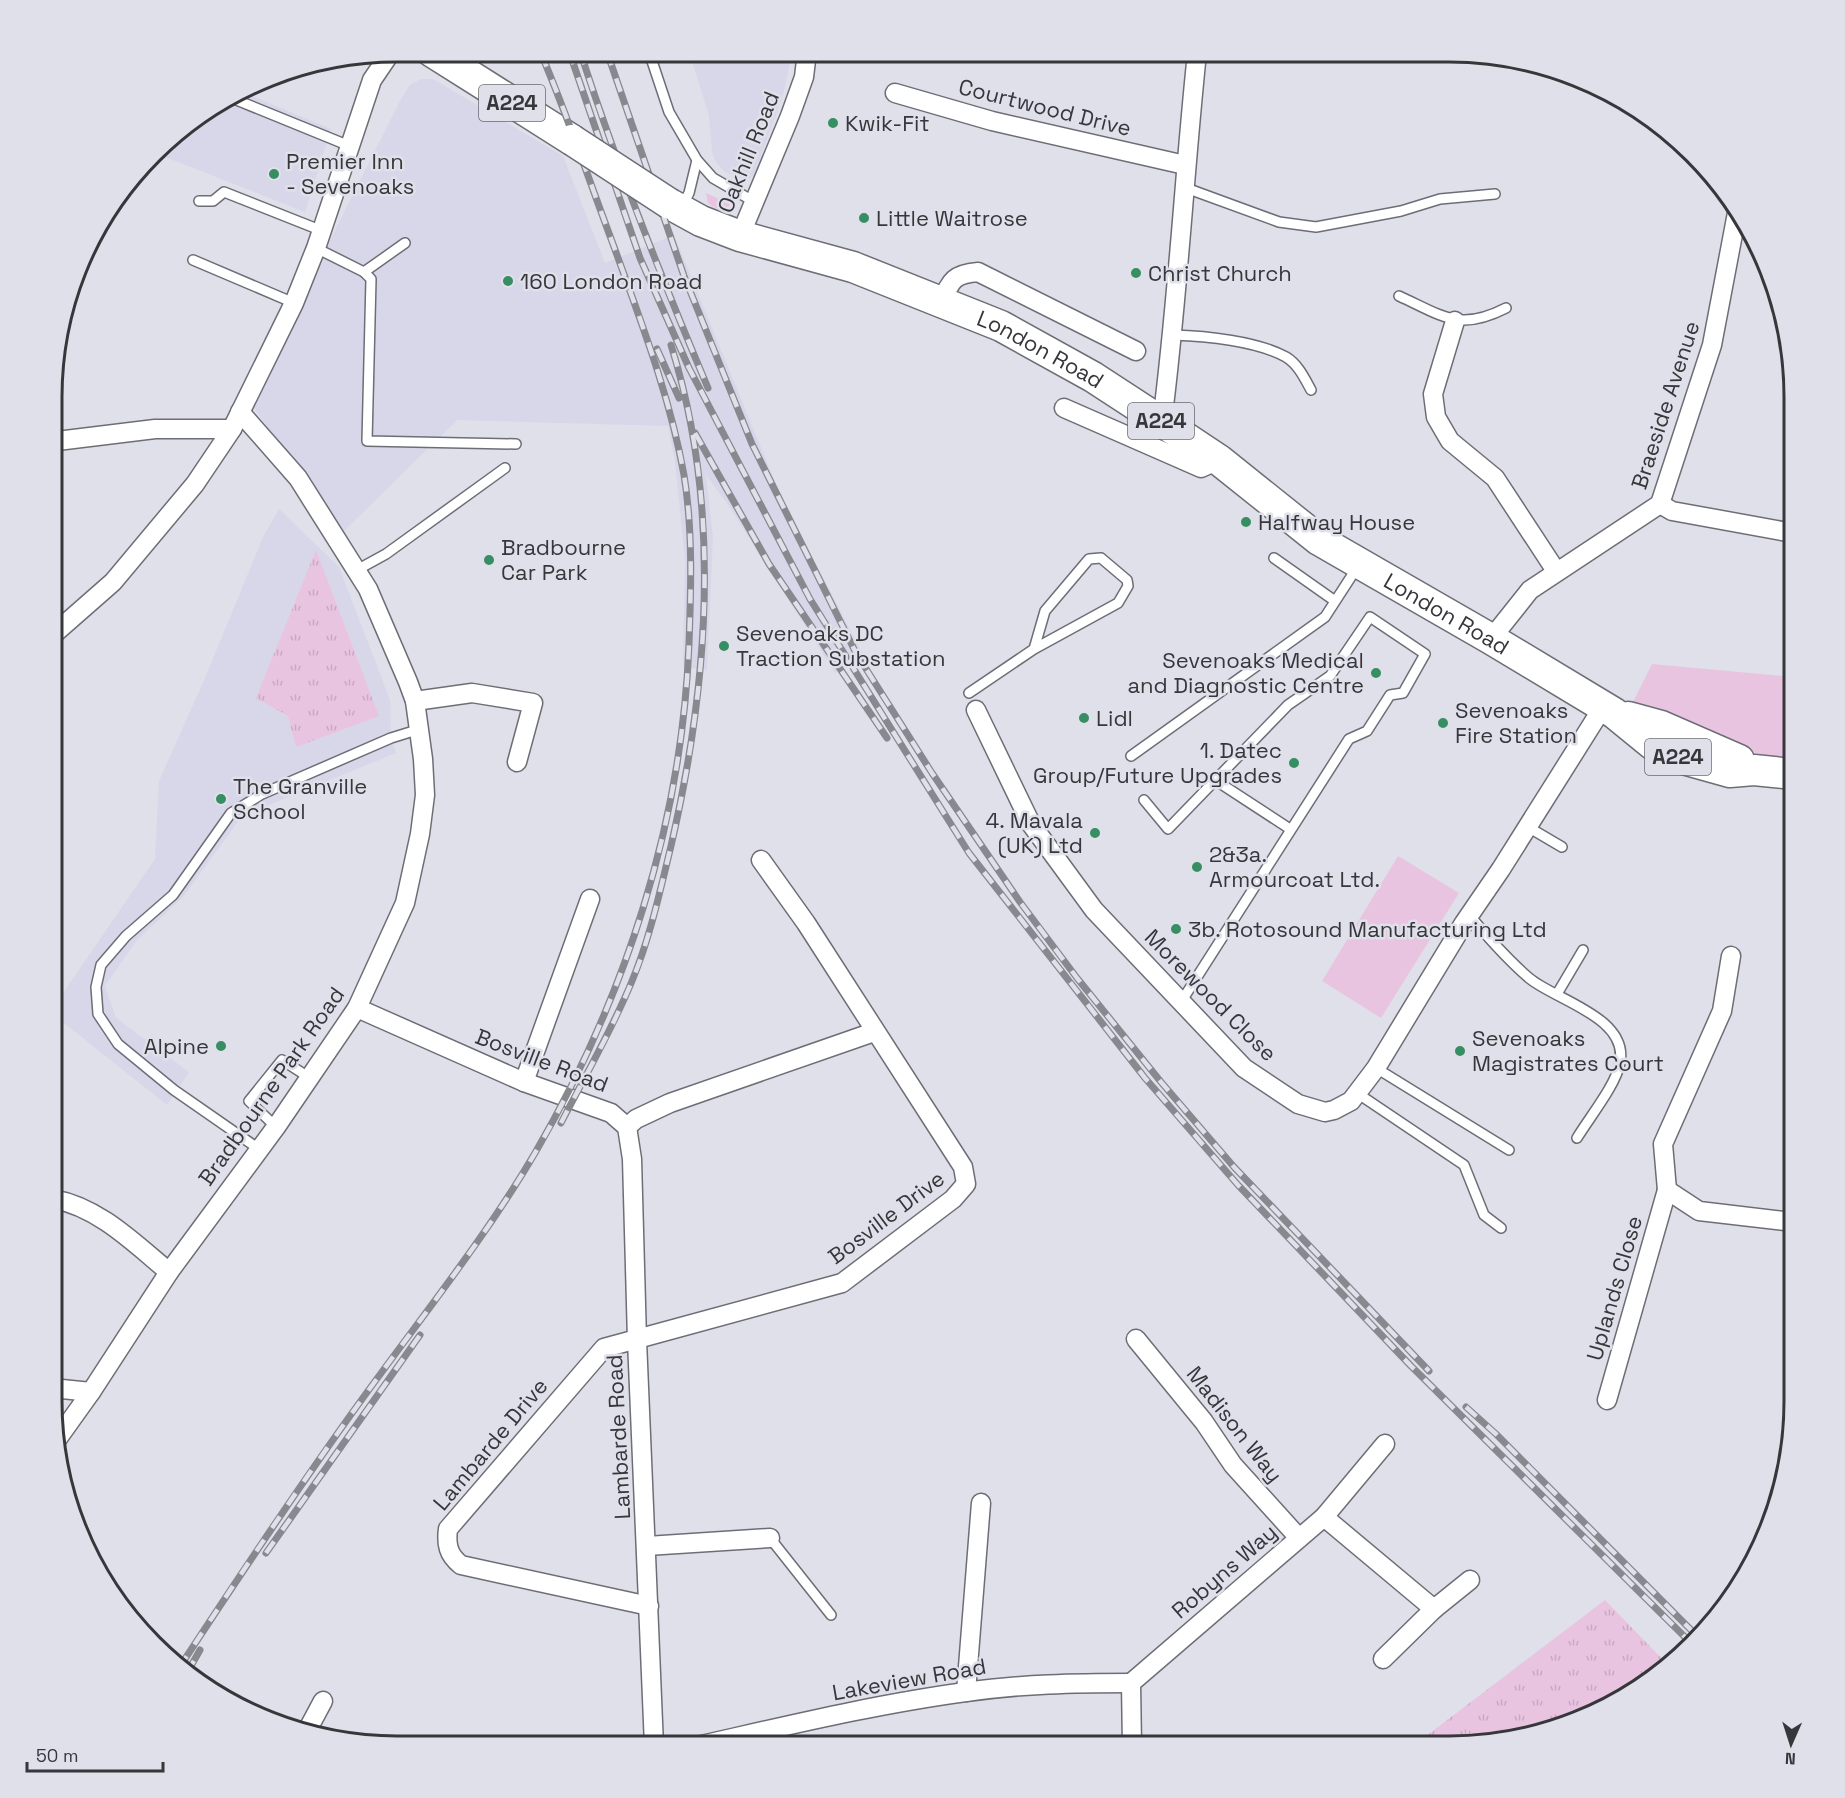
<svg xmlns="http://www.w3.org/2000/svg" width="1845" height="1798" font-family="'Space Grotesk',sans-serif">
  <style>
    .built { fill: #d7d7e9 }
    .grass { fill: #e9c4e0 }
    .park { fill: url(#park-tufts) }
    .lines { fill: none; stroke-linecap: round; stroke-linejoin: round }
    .lane-casing { stroke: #6d6d76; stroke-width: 12 }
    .street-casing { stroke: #6d6d76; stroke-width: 21 }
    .primary-casing { stroke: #6d6d76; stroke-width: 33 }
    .lane { stroke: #fff; stroke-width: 9 }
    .street { stroke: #fff; stroke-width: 18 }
    .primary { stroke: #fff; stroke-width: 30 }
    .rail-casing { stroke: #88888f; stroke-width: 7 }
    .rail { stroke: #dfe0ea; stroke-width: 4.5; stroke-dasharray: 14; stroke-linecap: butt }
    .primary-bridge-casing { stroke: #6d6d76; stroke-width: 33; stroke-linecap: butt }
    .primary-bridge { stroke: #fff; stroke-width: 30 }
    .poi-dot { fill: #378e63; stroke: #dfe0ea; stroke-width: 2 }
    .labels { text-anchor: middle; stroke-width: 5; stroke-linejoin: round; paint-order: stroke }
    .shield { fill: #dfe0ea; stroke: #696a70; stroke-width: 1.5 }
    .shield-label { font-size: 21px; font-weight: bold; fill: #37373b }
    .street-label { font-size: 22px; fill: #37373b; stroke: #dfe0ea }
    .poi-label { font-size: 22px; fill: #37373b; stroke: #dfe0ea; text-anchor: start }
    .rim { fill: none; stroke: #37373b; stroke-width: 3 }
  </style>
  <defs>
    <pattern id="park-tufts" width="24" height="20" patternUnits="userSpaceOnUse" patternTransform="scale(1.5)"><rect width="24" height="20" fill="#e9c4e0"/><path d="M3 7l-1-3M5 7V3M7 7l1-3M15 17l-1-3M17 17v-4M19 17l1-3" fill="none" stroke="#c8a9c1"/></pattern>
  </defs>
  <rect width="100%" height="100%" fill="#dfe0ea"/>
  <g class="built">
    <polygon points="689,52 792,54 783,95 754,175 749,179 739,178 724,171 716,162 712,152 709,115"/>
    <polygon points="421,79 433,79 563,156 605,263 674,235 782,499 865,658 835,673 729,506 706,475 713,537 707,670 683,667 685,560 675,461 668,426 457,420 343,532 249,401 401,99 410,85"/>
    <polygon points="245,93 331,129 305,212 155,153 169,137"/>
    <polygon points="279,509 339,567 390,700 391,738 396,753 242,816 183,897 137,940 105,986 116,1018 189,1072 167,1105 54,1015 54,1006 155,859 159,781 205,678 263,537"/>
  </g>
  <g class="grass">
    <path d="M 706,193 L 730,204 L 728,208 C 719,210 715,209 708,203 Z"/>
    <polygon points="1652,664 1793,677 1793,768 1633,702"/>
    <polygon points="1398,856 1459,893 1381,1018 1322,981"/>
  </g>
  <g class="park">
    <polygon points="316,550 379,716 296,747 288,716 256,698"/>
    <polygon points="1605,1600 1669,1666 1659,1675 1580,1721 1471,1746 1413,1746"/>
  </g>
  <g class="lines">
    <g class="lane-casing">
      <g id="lane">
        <polyline points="649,52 669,112 697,160 713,178 753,201"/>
        <polyline points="234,99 352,147"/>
        <polyline points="1186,188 1279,222 1316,227 1401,211 1440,199 1495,194"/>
        <polyline points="199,201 213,201 224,192 320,230"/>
        <polyline points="682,206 689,193 697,160"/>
        <polyline points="316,248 364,272 371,279 367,441 516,444"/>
        <polyline points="193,260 294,303"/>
        <polyline points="364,272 405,243"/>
        <path d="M 1399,296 C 1443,316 1459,332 1506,308"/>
        <path d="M 1173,335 C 1206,336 1257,341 1286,357 C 1298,364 1305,379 1311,390"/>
        <polyline points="1274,558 1335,601"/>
        <polyline points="355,571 386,554 505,468"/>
        <polyline points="969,693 1034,649 1118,603 1128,586 1127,580 1101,558 1089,559 1045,611 1034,649"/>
        <polyline points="1131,756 1325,617 1358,566"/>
        <polyline points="1215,780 1290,829"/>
        <polyline points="1144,800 1168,829 1288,705 1330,676 1370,617 1425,654 1403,693 1390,695 1367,731 1349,739 1181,1002"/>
        <polyline points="1528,827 1562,847"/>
        <path d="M 1469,915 C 1488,937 1507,959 1529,978 C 1555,1000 1629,1017 1620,1063 C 1616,1085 1589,1118 1577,1138"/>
        <polyline points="1557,994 1583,950"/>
        <polyline points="1376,1068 1509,1150"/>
        <polyline points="1357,1093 1464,1165 1484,1215 1501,1228"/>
        <polyline points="276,1127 249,1101 282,1060 310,1078"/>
        <polyline points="259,1149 174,1090 118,1044 98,1014 96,987 101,965 126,936 173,895 231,813 262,794 391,738 420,729"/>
        <polyline points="770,1538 831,1615"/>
      </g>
    </g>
    <g class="street-casing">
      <g id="street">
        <polyline points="895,93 992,121 1185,165"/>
        <polyline points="740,236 790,116 804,77 807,52"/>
        <path d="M 942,301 C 951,280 954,274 978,272 L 1136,351"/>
        <polyline points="1455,321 1433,394 1436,417 1450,441 1495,478 1556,571"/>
        <polyline points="1064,408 1201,468 1219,460"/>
        <path d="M 1162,422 C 1178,299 1184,176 1197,53"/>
        <polyline points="57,441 155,429 232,429"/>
        <polyline points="1660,504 1672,511 1793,533"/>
        <polyline points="56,632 113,582 195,484 232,429 294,303 316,248 372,80 391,52"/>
        <polyline points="1491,639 1530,590 1660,504 1712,345 1737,213"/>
        <polyline points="415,701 472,693 533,703 517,762"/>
        <polyline points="976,710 1031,824 1094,910 1244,1068 1298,1104 1325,1112 1334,1110 1351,1101 1376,1068 1464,923 1501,869 1603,707"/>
        <polyline points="357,1008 524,1082 611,1113 627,1127 632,1159 637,1340 654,1746"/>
        <polyline points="524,1082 590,899"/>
        <polyline points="627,1127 636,1119 670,1103 874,1032"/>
        <polyline points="1667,1190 1663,1144 1722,1011 1731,956"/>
        <path d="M 53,1199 C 99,1207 135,1244 169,1272"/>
        <polyline points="1136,1339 1204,1422 1233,1465 1299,1538"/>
        <polyline points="52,1388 91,1392"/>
        <polyline points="1607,1400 1667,1190 1699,1211 1793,1222"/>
        <polyline points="56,1441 91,1392 169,1272 276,1127 357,1008 405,903 420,834 425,795 423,759 415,701 408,682 368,589 298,478 240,412"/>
        <polyline points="1324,1517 1434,1609 1383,1659"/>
        <polyline points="647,1546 770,1538"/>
        <path d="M 649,1606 L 461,1565 C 448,1555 446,1544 448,1529 L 604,1348 L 842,1283 L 953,1199 L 966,1184 L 963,1167 L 806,923 L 761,860"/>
        <polyline points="1434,1609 1470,1580"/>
        <polyline points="966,1692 981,1503"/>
        <polyline points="308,1729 323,1701"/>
        <path d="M 697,1746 C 786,1726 876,1704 966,1692 C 1021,1684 1076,1683 1131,1683"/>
        <polyline points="1132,1746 1131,1683 1324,1517 1385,1444"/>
      </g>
    </g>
    <g class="primary-casing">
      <g id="primary">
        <polyline points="431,51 572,140"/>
        <path id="s1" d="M 670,204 L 701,221 L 740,236 L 853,267 L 1001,326 L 1093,377 L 1162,422 L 1219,460 L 1319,540 L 1491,639 L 1614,713 L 1652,744 L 1680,758 L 1730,772 L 1754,770 L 1793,774"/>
        <polyline points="1628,717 1661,726 1739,760"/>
      </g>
    </g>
    <use href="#lane" class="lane"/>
    <use href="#street" class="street"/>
    <use href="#primary" class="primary"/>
    <g class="rail-casing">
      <g id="rail">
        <polyline points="569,51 640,258 689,368 810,599 969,853 1145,1078 1238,1185 1411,1366 1691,1643"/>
        <path d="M 580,51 C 617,166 661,277 708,388"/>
        <polyline points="607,52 684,276 752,444 856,653 932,773 1020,902 1077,978 1161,1082 1234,1167 1429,1371"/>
        <polyline points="657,349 679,398"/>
        <polyline points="695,433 769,564 887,738"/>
        <path d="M 561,1123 C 585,1076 612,1030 632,981 C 650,938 660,891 671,846 C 709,682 722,507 671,345"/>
        <polyline points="1466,1407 1496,1434 1698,1637"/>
        <polyline points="266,1553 420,1335"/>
        <path d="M 179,1668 C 238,1578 297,1489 360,1402 C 419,1320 484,1240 535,1153 C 625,998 682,824 689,644 C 691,588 693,530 684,475 C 670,396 640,319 613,244 C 589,180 567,114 540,51"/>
        <polyline points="187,1673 200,1650"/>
      </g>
    </g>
    <use href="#rail" class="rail"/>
    <g class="primary-bridge-casing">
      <polyline id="primary-bridge" points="572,140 670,204"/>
    </g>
    <use href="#primary-bridge" class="primary-bridge"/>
  </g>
  <g class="poi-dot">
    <circle cx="833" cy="123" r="6"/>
    <circle cx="274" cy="174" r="6"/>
    <circle cx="864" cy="218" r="6"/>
    <circle cx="1136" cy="273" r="6"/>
    <circle cx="508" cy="281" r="6"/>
    <circle cx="1246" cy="522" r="6"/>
    <circle cx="489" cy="560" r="6"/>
    <circle cx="724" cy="646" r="6"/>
    <circle cx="1376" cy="673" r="6"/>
    <circle cx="1084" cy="718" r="6"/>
    <circle cx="1443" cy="723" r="6"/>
    <circle cx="1294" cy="763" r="6"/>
    <circle cx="221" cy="799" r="6"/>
    <circle cx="1095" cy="833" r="6"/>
    <circle cx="1197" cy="867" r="6"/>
    <circle cx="1176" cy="929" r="6"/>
    <circle cx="221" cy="1046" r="6"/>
    <circle cx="1460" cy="1051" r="6"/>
  </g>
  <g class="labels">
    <g class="shield">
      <rect x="479" y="85" width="66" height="36" rx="4.5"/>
      <rect x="1128" y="403" width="66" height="36" rx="4.5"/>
      <rect x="1645" y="739" width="66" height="36" rx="4.5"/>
    </g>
    <g class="shield-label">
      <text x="512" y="110">A224</text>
      <text x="1161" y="428">A224</text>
      <text x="1678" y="764">A224</text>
    </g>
    <g class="street-label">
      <text transform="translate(1045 107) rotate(14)" y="8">Courtwood Drive</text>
      <text transform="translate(748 152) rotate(-68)" y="8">Oakhill Road</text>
      <text dy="8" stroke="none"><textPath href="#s1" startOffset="399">London Road</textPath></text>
      <text transform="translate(1665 405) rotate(-72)" y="8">Braeside Avenue</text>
      <text dy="8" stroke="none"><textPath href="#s1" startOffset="885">London Road</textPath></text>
      <text transform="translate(1211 995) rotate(45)" y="8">Morewood Close</text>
      <text transform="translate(542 1060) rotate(21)" y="8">Bosville Road</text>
      <text transform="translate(271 1086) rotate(-55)" y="8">Bradbourne Park Road</text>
      <text transform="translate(886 1217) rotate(-37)" y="8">Bosville Drive</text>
      <text transform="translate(1614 1288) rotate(-74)" y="8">Uplands Close</text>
      <text transform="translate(1235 1424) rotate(52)" y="8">Madison Way</text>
      <text transform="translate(618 1437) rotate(-93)" y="8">Lambarde Road</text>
      <text transform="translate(490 1444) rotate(-50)" y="8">Lambarde Drive</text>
      <text transform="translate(1224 1571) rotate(-41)" y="8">Robyns Way</text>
      <text transform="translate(909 1679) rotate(-10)" y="8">Lakeview Road</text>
    </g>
    <g class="poi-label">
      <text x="845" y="131">Kwik-Fit</text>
      <text x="286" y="169">Premier Inn<tspan x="286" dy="25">- Sevenoaks</tspan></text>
      <text x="876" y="226">Little Waitrose</text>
      <text x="1148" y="281">Christ Church</text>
      <text x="520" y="289">160 London Road</text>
      <text x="1258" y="530">Halfway House</text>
      <text x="501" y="555">Bradbourne<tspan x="501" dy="25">Car Park</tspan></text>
      <text x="736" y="641">Sevenoaks DC<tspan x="736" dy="25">Traction Substation</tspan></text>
      <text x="1364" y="668" text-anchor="end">Sevenoaks Medical<tspan x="1364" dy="25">and Diagnostic Centre</tspan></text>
      <text x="1455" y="718">Sevenoaks<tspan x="1455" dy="25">Fire Station</tspan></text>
      <text x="1096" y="726">Lidl</text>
      <text x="1282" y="758" text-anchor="end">1. Datec<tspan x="1282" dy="25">Group/Future Upgrades</tspan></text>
      <text x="233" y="794">The Granville<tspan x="233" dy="25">School</tspan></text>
      <text x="1083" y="828" text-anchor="end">4. Mavala<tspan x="1083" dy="25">(UK) Ltd</tspan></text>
      <text x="1209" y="862">2&amp;3a.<tspan x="1209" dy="25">Armourcoat Ltd.</tspan></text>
      <text x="1188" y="937">3b. Rotosound Manufacturing Ltd</text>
      <text x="1472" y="1046">Sevenoaks<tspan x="1472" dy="25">Magistrates Court</tspan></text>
      <text x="209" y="1054" text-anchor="end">Alpine</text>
    </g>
  </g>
  <path d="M0 0H1845V1798H0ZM397 62H1449A335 335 0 0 1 1784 397V1401A335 335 0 0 1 1449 1736H397A335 335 0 0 1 62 1401V397A335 335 0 0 1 397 62Z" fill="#dfe0ea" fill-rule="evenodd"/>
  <path class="rim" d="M397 62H1449A335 335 0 0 1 1784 397V1401A335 335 0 0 1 1449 1736H397A335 335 0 0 1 62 1401V397A335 335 0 0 1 397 62Z"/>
  <g transform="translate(1791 1744) rotate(183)" stroke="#dfe0ea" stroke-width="4.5" paint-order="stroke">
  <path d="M0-4.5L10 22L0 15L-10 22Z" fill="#37373b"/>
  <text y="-9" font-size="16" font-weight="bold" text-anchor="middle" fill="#37373b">N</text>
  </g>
  <path d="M27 1762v9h136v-9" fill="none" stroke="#37373b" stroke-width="3"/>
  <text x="36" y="1762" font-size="18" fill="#37373b" stroke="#dfe0ea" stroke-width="4.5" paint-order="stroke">50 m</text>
</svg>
